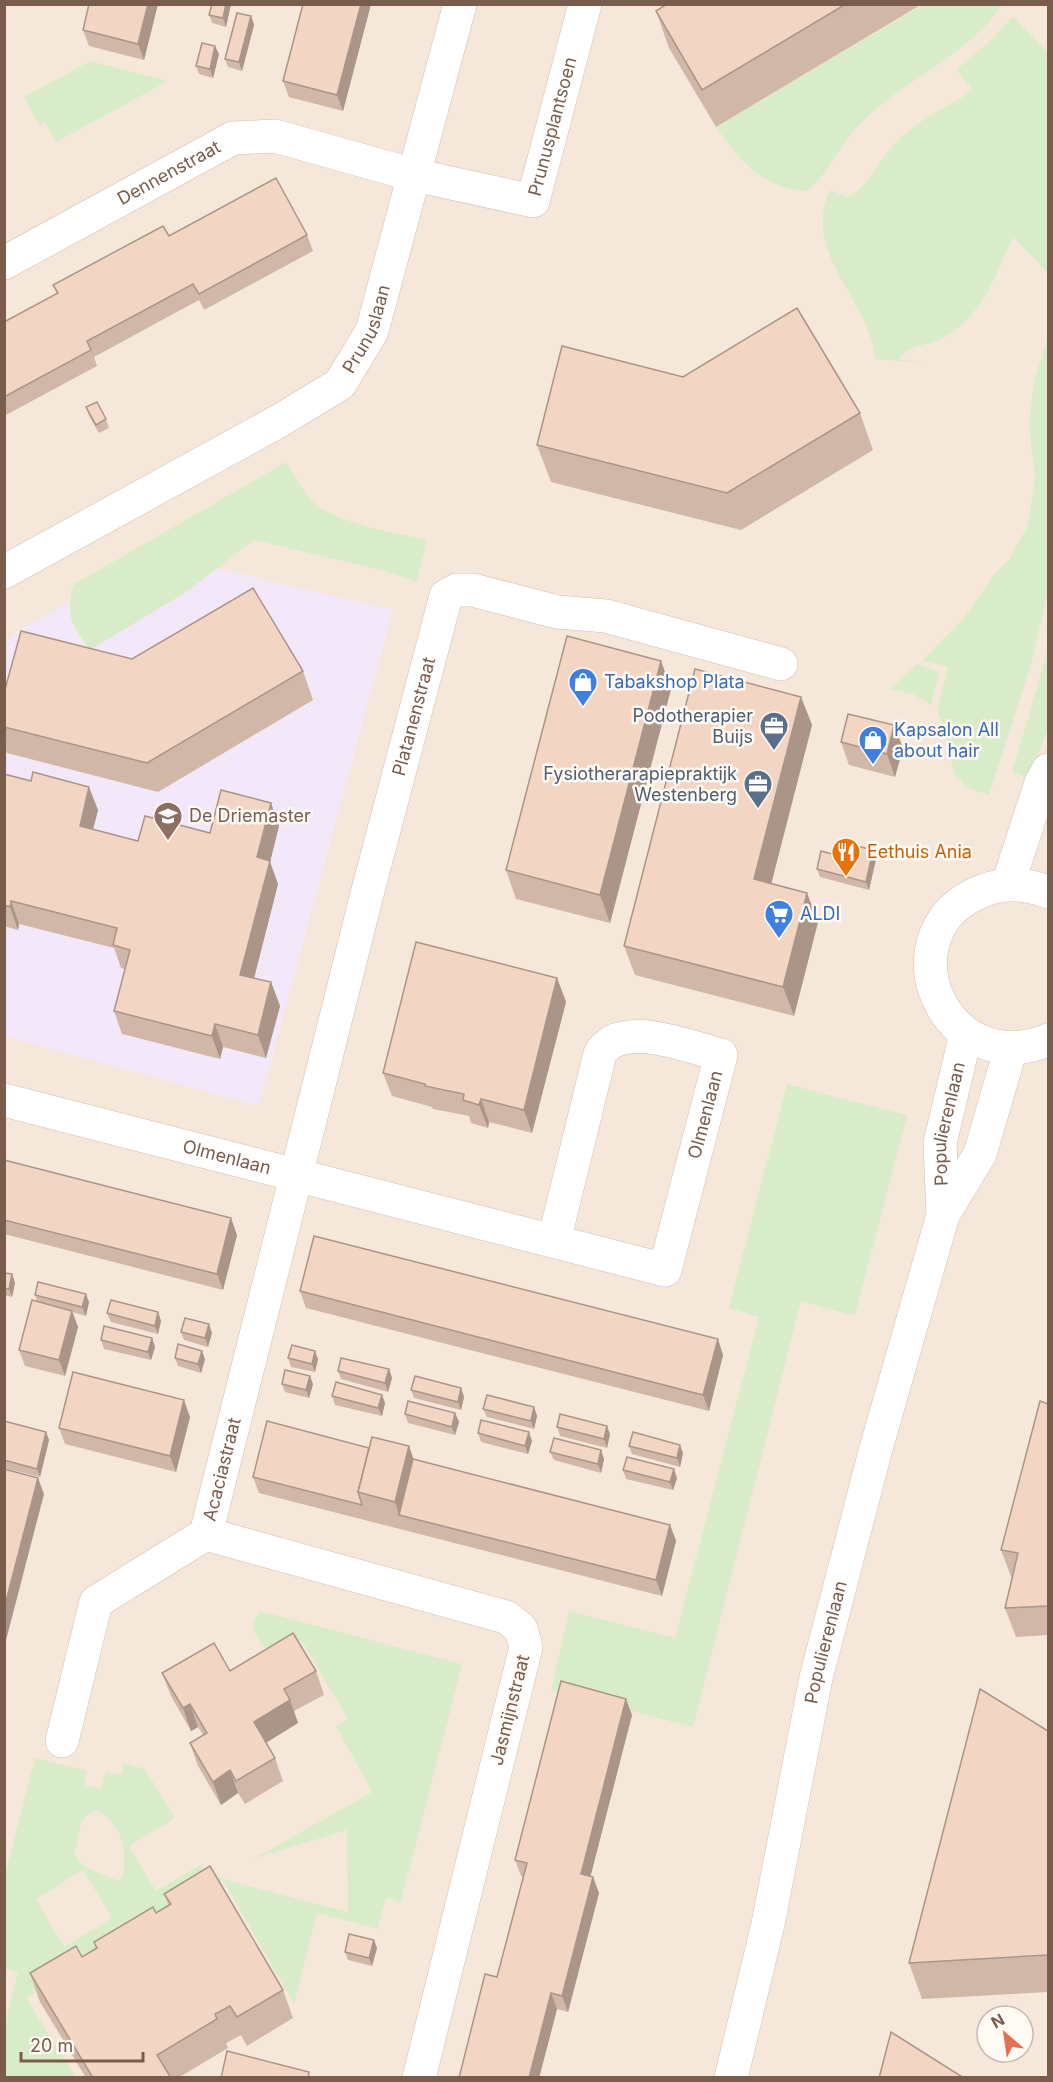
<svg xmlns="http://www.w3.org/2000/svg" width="1053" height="2082" font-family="Inter,sans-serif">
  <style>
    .residential { fill: #f5e8da; fill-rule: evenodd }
    .education { fill: #f3e8fa }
    .green { fill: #d8ecc9; fill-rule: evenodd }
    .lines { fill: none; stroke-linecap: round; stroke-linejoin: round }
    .street-casing { stroke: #d1beb0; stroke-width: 34 }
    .secondary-casing { stroke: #d6c0b0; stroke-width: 34 }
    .street { stroke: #fff; stroke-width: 33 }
    .secondary { stroke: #fff; stroke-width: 33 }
    .wall { fill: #d1b7a8 }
    .shaded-wall { fill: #aa9588 }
    .building { fill: #f3d5c3; stroke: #aa9588; stroke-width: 1.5 }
    .labels { text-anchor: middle; stroke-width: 5; stroke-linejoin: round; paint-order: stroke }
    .street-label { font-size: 18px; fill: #7a5c4d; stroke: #fffaf3 }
    .shop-label { font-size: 18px; fill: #366cbe; stroke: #fffaf3; text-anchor: start }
    .service-label { font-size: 18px; fill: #4e5e75; stroke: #fffaf3; text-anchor: end }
    .education-label { font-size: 18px; fill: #785e54; stroke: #fffaf3; text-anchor: start }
    .food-label { font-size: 18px; fill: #c56008; stroke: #fffaf3; text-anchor: start }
  </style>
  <rect width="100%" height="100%" fill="#fdf6ec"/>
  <path class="residential" d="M 5,5 L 1048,5 L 1048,2077 L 5,2078 ZM 987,2016 L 1023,2016 L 1023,2052 L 987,2052 Z"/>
  <polygon class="education" points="152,553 393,610 259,1106 5,1036 4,646 13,634"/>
  <g class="green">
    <path d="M 922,5 L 1002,5 C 968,56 904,79 861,123 C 840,143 829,174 807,191 C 764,190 738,159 716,127 Z"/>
    <path d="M 1013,16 L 1048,53 L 1048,273 L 1013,237 C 995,277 983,315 943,338 C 928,347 912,342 899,359 L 926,363 L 875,359 C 871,301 800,253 830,190 L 848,197 C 866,190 881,157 896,142 C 909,129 925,118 941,109 C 953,102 962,100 971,88 L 956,70 L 990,41 Z"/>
    <polygon points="90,61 168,81 56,142 45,122 39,125 24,97"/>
    <polygon points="1048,336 1048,593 1029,671 989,795 968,788 954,774 946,733 937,711 948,667 922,661 964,618 995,573 1009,560 1028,525 1035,478 1029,425 1034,382"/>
    <path d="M 286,462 C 294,474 302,490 312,501 C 334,523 397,533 427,540 L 417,582 L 385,571 L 254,540 L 188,591 L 90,650 C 71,626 66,615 73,585 Z"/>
    <polygon points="1048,650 1048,728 1029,779 1012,772"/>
    <polygon points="917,664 939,672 931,705 913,694 890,689"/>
    <polygon points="787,1084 907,1115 855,1316 801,1301 693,1727 551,1691 569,1611 675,1638 759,1317 729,1308"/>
    <path d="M 260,1611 L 462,1664 L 401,1902 L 386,1898 L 378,1929 L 317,1913 L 294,2004 L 223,1880 L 26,1998 L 76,2077 L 5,2077 L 5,2023 L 18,1972 L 5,1968 L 5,1875 L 35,1758 L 87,1771 L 84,1785 L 101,1789 L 106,1772 L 121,1775 L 124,1763 L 145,1769 L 175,1818 L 129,1846 L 156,1891 L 202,1864 L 208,1875 L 348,1912 L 347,1830 L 253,1859 L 372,1792 L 336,1726 L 348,1719 L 302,1641 L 272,1657 C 260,1640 244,1630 260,1611 ZM 94,1810 C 122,1820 128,1851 122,1878 L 119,1881 L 87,1868 L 79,1862 L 75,1854 L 81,1821 ZM 83,1870 L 112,1918 L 64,1947 L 36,1899 Z"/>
  </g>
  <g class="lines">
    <g class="street-casing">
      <g id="street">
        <path id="s1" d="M 4,263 L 233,138 L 275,136 L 414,175 L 533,201 L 585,4"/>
        <path id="s2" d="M 4,572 L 279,421 L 340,384 L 372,331 L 460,4"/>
        <path id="s3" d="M 4,1100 L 665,1270 L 721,1055 C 689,1047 620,1018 600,1054 L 554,1241"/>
        <polyline points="206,1534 506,1617 521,1629 526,1647 419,2078"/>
        <path id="s4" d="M 62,1741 L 96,1602 L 206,1534 L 367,894 L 446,596 L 457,590 L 473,590 L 557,612 L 606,616 L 781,664"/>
      </g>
    </g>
    <g class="secondary-casing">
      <g id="secondary">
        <polyline points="1008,884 1041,783 1048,770"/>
        <path d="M 1048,892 C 1022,882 999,882 973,895 C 885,941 945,1081 1048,1040"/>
        <path id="s5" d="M 943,1215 L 940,1143 L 966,1034"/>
        <path id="s6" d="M 731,2078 L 768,1924 L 816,1678 L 875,1452 L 943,1215 L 980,1154 L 1011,1048"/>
      </g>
    </g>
    <use href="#street" class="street"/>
    <use href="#secondary" class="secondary"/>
  </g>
  <g class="wall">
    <polygon points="158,4 144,60 89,46 83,30"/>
    <polygon points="212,4 231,4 226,27 212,23 209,15"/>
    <polygon points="303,4 371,4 343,111 289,97 283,81"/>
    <polygon points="667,4 922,4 716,127 669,48 656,11"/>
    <polygon points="251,16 254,25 242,71 228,67 225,59"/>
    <polygon points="219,54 213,78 199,74 196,66"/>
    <polygon points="307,235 313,251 204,310 199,300 94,357 97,366 4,416 4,322 57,294 53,285 169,236"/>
    <polygon points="683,377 860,413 873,450 741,530 551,482 537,445"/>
    <polygon points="86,407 106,419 109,428 99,433 89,416"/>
    <polygon points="132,659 303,671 313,700 158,792 7,753 4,747 4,693"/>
    <polygon points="661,661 671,689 610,923 516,899 506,870"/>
    <polygon points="801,697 812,725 771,884 818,922 794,1016 635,975 624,946"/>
    <polygon points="841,742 903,748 895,777 849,765"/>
    <polygon points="4,774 98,810 93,829 138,841 210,833 271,803 279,826 270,862 278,884 254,978 271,982 280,1006 266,1058 223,1047 220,1059 122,1034 114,1011 125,969 121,968 114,948 19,924 18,930 4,926"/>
    <polygon points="846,858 876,859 869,890 820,877 817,869"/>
    <polygon points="557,978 566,1002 532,1133 489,1122 488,1128 471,1123 469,1116 433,1109 432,1107 392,1096 383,1073"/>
    <polygon points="4,1160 237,1235 223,1290 4,1234"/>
    <polygon points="4,1273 12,1274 15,1283 12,1297 4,1295"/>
    <polygon points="300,1291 723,1355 709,1411 306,1308"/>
    <polygon points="35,1295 89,1302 86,1316 72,1312 78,1327 65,1376 25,1366 19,1350 37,1302"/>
    <polygon points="158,1312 161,1321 158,1334 111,1322 107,1313"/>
    <polygon points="181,1332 212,1333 208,1347 184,1340"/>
    <polygon points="152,1338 155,1347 151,1360 104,1349 101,1340"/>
    <polygon points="175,1358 205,1359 201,1373 178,1366"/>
    <polygon points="288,1358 318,1359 315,1372 291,1367"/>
    <polygon points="389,1369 392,1378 388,1392 341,1379 338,1371"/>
    <polygon points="282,1384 313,1384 309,1398 285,1392"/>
    <polygon points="461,1388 464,1397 461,1410 414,1398 411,1390"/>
    <polygon points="382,1395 385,1403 382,1416 335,1405 332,1396"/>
    <polygon points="1048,1404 1048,1635 1016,1637 1005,1608 1012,1579 1001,1550"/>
    <polygon points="534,1407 537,1416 534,1429 487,1417 483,1409"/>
    <polygon points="455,1413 459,1422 455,1435 408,1423 405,1414"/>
    <polygon points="190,1417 176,1472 65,1444 59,1428"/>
    <polygon points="4,1421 46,1432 49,1440 40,1477 4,1468"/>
    <polygon points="557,1427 610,1434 607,1448 560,1436"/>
    <polygon points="478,1433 532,1441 528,1454 481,1442"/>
    <polygon points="409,1446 413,1459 670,1525 676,1541 662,1596 259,1493 253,1477 369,1448"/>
    <polygon points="629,1446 683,1453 680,1467 632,1454"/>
    <polygon points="550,1452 604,1459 601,1473 554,1460"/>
    <polygon points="623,1470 677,1478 673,1490 626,1479"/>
    <polygon points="230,1671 316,1671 324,1695 294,1711 298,1723 266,1743 275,1758 283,1781 245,1804 238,1793 221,1805 198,1766 190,1743 203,1735 198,1727 191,1731 171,1696 162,1673"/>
    <polygon points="632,1715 590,1877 599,1893 568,2012 557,2009 539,2078 459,2078 497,1977 523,1877 521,1876 515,1860"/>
    <polygon points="1048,1731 1048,1992 922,1999 909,1963"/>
    <polygon points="164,1894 283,1990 293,2018 247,2046 241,2035 226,2043 228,2048 178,2078 86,2078 40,2002 30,1973 82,1957 96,1949 94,1942 156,1913 169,1906"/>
    <polygon points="377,1948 372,1966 348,1960 345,1952"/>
  </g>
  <g class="shaded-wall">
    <polygon points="148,4 158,4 144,60 138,44"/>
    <polygon points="226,4 231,4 226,27 223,18"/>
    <polygon points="361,4 371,4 343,111 337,95"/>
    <polygon points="251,16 254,25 242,71 239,62"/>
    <polygon points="215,46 219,54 213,78 210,69"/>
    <polygon points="661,661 671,689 610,923 600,895"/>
    <polygon points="801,697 812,725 765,908 754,879"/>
    <polygon points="894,725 903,748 895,777 887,754"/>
    <polygon points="89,787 98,810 88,849 80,826"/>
    <polygon points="271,803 279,826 270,862 278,884 249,998 240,975 257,857"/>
    <polygon points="873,850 876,859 869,890 866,882"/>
    <polygon points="807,893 818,922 794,1016 783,987"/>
    <polygon points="11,901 19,924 18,930 10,907"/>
    <polygon points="557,978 566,1002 532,1133 524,1110"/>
    <polygon points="271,982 280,1006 266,1058 258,1035"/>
    <polygon points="215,1024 223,1047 220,1059 212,1036"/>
    <polygon points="481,1099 489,1122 488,1128 479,1105"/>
    <polygon points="231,1218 237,1235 223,1290 217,1274"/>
    <polygon points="12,1274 15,1283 12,1297 9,1289"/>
    <polygon points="86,1294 89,1302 86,1316 82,1307"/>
    <polygon points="72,1311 78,1327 65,1376 59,1360"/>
    <polygon points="158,1312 161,1321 158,1334 155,1326"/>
    <polygon points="209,1324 212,1333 208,1347 205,1338"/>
    <polygon points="152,1338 155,1347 151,1360 148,1352"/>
    <polygon points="718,1339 723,1355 709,1411 703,1395"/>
    <polygon points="202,1351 205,1359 201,1373 198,1364"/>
    <polygon points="315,1351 318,1359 315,1372 312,1364"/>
    <polygon points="389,1369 392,1378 388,1392 385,1383"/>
    <polygon points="310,1376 313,1384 309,1398 306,1390"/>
    <polygon points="461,1388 464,1397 461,1410 458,1402"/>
    <polygon points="382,1395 385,1403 382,1416 378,1408"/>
    <polygon points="184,1400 190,1417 176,1472 170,1456"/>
    <polygon points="534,1407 537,1416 534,1429 531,1421"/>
    <polygon points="455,1413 459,1422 455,1435 452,1427"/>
    <polygon points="607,1426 610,1434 607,1448 604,1439"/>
    <polygon points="46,1432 49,1440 40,1477 37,1469"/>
    <polygon points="529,1432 532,1441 528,1454 525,1446"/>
    <polygon points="680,1445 683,1453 680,1467 677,1458"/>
    <polygon points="409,1446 419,1475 399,1515 395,1502"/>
    <polygon points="601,1450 604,1459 601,1473 598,1464"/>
    <polygon points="674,1469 677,1478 673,1490 670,1482"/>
    <polygon points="38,1478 44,1494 4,1648 4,1609"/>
    <polygon points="670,1525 676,1541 662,1596 656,1580"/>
    <polygon points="626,1699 632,1715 587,1890 581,1874"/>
    <polygon points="290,1700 298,1723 262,1745 254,1722"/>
    <polygon points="190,1704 198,1727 191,1731 183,1708"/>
    <polygon points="230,1770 238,1793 221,1805 213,1782"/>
    <polygon points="593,1877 599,1893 568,2012 562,1996"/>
    <polygon points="374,1940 377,1948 372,1966 369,1958"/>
    <polygon points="551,1993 557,2009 539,2078 529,2078"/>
  </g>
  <g class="building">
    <polygon points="89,4 148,4 138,44 83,30"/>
    <polygon points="212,4 226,4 223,18 209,15"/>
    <polygon points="303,4 361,4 337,95 283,81"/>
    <polygon points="667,4 846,4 702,90 656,11"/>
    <polygon points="237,13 251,16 239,62 225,59"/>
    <polygon points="202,43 215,46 210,69 196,66"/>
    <polygon points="276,178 307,235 199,294 193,284 87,341 91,350 4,397 4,322 58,293 53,285 163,226 169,236"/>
    <polygon points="797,308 860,413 727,493 537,445 562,346 683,377"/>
    <polygon points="97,402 106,419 96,425 86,407"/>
    <polygon points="253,588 303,671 147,763 4,727 4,693 21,631 132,659"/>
    <polygon points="567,636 661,661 600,895 506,870"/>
    <polygon points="695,669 801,697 754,879 807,893 783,987 624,946"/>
    <polygon points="848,714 894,725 887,754 841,742"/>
    <polygon points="33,772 89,787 80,826 138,841 145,816 210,833 221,790 271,803 257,857 270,861 240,975 271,982 258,1035 215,1024 212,1036 114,1011 130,950 113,945 117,928 11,901 10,907 4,905 4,774 31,781"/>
    <polygon points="849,844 873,850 866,882 817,869 821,851 846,858"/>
    <polygon points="416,942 557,978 524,1110 481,1099 479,1105 463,1100 464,1094 425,1086 425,1084 383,1073"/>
    <polygon points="4,1160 231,1218 217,1274 4,1220"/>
    <polygon points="314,1236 718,1339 703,1395 300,1291"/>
    <polygon points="4,1273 12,1274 9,1289 4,1288"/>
    <polygon points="38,1282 86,1294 82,1307 35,1295"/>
    <polygon points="32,1300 72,1311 59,1360 19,1350"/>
    <polygon points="111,1300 158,1312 155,1326 107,1313"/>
    <polygon points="185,1318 209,1324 205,1338 181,1332"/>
    <polygon points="104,1326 152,1338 148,1352 101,1340"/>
    <polygon points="178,1344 202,1351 198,1364 175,1358"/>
    <polygon points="292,1345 315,1351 312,1364 288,1358"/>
    <polygon points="341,1358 389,1369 385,1383 338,1371"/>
    <polygon points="285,1370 310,1376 306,1390 282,1384"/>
    <polygon points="73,1372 184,1400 170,1456 59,1428"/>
    <polygon points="415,1376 461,1388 458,1402 411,1390"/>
    <polygon points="336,1382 382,1395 378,1408 332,1396"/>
    <polygon points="487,1395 534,1407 531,1421 483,1409"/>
    <polygon points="408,1401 455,1413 452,1427 405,1414"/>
    <polygon points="1040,1401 1048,1404 1048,1606 1005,1608 1018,1553 1001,1550"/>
    <polygon points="560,1414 607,1426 604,1439 557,1427"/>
    <polygon points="481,1420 529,1432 525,1446 478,1433"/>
    <polygon points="4,1421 46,1432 37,1469 4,1460"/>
    <polygon points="267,1421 369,1448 358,1492 362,1505 253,1477"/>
    <polygon points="633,1432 680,1445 677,1458 629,1446"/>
    <polygon points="372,1437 409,1446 395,1502 358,1492"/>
    <polygon points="554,1438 601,1450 598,1464 550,1452"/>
    <polygon points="627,1457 674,1469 670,1482 623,1470"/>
    <polygon points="413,1459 670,1525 656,1580 399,1515"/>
    <polygon points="4,1469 38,1478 4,1609"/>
    <polygon points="293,1633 316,1671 284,1689 290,1700 254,1722 275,1758 236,1781 230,1770 213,1782 190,1743 207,1733 190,1704 183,1708 162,1673 214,1643 230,1671"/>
    <polygon points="561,1681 626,1699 581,1874 593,1877 562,1996 551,1993 529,2078 459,2078 485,1974 497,1977 527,1863 515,1860"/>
    <polygon points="980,1689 1048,1731 1048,1955 909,1963"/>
    <polygon points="210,1866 283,1990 237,2017 230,2006 215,2014 217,2019 157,2055 171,2078 93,2078 30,1973 76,1946 82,1957 97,1948 94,1942 153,1907 156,1913 171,1904 164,1894"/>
    <polygon points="349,1934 374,1940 369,1958 345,1952"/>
    <polygon points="891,2032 964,2078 879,2078"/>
    <polygon points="227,2051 309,2072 308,2078 221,2078"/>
  </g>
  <defs>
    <g id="shop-pin" transform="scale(1.5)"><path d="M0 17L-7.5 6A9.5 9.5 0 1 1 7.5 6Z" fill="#3f7fe0" stroke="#fffaf3"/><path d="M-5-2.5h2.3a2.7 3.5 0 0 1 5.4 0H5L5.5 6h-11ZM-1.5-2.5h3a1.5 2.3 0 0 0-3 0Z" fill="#fff"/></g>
    <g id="office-pin" transform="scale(1.5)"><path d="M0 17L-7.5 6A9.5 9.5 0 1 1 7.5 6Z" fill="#5c6f8a" stroke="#fffaf3"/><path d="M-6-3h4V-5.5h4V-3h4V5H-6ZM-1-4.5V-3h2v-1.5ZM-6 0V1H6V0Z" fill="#fff"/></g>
    <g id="school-pin" transform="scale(1.5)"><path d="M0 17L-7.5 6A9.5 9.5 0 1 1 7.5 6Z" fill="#8d6e63" stroke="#fffaf3"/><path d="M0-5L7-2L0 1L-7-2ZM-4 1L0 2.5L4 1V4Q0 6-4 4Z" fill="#fff"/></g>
    <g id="restaurant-pin" transform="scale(1.5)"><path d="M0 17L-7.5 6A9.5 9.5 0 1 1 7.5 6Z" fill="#e8710a" stroke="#fffaf3"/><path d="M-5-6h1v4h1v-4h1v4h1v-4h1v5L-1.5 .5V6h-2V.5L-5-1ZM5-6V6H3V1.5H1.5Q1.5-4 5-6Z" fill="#fff"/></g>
    <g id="supermarket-pin" transform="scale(1.5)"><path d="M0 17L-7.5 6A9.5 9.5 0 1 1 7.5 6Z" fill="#3f7fe0" stroke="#fffaf3"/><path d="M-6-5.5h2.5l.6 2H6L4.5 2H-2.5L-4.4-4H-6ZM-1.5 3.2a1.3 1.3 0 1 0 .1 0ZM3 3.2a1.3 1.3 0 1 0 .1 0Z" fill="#fff"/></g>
  </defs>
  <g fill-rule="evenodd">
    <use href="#shop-pin" x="583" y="682"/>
    <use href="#office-pin" x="774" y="726"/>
    <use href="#shop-pin" x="873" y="740"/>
    <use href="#office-pin" x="758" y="784"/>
    <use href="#school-pin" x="168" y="816"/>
    <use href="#restaurant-pin" x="846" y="852"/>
    <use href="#supermarket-pin" x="779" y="914"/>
  </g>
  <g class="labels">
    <g class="street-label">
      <text dy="6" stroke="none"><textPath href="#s1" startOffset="646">Prunusplantsoen</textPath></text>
      <text dy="6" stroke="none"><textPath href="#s1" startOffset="188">Dennenstraat</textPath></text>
      <text dy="6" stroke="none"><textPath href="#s2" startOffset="447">Prunuslaan</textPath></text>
      <text dy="6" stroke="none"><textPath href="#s4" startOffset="1116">Platanenstraat</textPath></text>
      <text dy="6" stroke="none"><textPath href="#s3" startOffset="843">Olmenlaan</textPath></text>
      <text dy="6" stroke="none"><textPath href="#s5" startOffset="92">Populierenlaan</textPath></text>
      <text dy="6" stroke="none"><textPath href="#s3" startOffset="230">Olmenlaan</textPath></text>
      <text dy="6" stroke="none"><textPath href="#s4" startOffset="339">Acaciastraat</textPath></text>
      <text dy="6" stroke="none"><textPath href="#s6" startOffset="446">Populierenlaan</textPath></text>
      <text transform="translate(510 1710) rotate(-76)" y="6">Jasmijnstraat</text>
    </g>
    <g class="shop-label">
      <text x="604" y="688">Tabakshop Plata</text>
      <text x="894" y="736">Kapsalon All<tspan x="894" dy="21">about hair</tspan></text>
      <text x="800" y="920">ALDI</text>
    </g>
    <g class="service-label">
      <text x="753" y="722">Podotherapier<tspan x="753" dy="21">Buijs</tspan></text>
      <text x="737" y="780">Fysiotherarapiepraktijk<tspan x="737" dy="21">Westenberg</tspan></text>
    </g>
    <g class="education-label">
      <text x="189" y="822">De Driemaster</text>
    </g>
    <g class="food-label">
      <text x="867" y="858">Eethuis Ania</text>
    </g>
  </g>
  <rect width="1053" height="2082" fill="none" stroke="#7a5c4d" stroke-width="12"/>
  <g transform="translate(1005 2034) rotate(331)"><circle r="28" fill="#fffaf3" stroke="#cabbb1" stroke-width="1.5"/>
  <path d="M0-4.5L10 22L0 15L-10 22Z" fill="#e76f51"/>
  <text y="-9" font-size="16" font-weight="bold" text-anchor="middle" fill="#7a5c4d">N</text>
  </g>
  <path d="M21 2052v9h122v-9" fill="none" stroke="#7a5c4d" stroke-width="3"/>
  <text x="30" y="2052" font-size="18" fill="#7a5c4d" stroke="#fffaf3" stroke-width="4.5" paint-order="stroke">20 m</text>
</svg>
